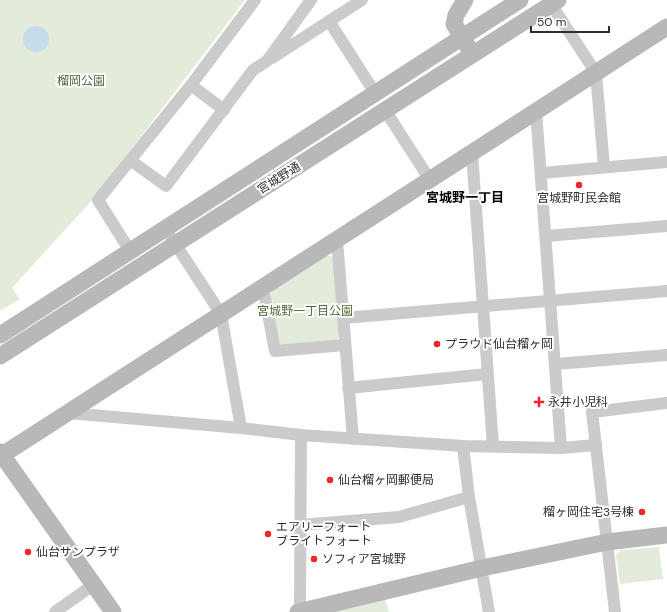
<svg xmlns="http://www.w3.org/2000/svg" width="667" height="612" font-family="'DM Sans','Noto Sans JP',sans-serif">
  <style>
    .green { fill: #e3ecda }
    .water { fill: #c5dced }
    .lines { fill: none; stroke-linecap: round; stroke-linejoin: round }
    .street { stroke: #cbcbcb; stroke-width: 12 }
    .secondary { stroke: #b8b8b8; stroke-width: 17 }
    .poi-dot { fill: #ef262b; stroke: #fff; stroke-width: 1.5 }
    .labels { text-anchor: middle; stroke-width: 4; stroke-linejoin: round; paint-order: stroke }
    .park-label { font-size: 12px; fill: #4e6c39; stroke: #fff }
    .street-label { font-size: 12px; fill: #2e2e2e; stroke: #fff }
    .poi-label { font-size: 12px; fill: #2e2e2e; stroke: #fff; text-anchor: start }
    .neighbourhood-label { font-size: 13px; font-weight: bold; fill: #000; stroke: #fff }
  </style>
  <rect width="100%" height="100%" fill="#fff"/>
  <g class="green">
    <polygon points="0,0 245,0 93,199 12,288 20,299 0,311"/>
    <polygon points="326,255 333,257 340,336 335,341 284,346 278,342 270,296 273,289"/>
    <polygon points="659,547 663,579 620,584 616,555 621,550"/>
    <polygon points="385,599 389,612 328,612"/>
  </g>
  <circle class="water" cx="36" cy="39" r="13"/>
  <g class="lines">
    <g class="street">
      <polyline points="551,4 596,73 604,167"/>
      <polyline points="329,21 375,93"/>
      <polyline points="272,58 362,0"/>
      <polyline points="191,85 224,110"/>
      <polyline points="385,110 430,180"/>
      <polyline points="536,111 561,448"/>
      <polyline points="472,153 493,446"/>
      <polyline points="130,160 166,186 253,70 267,61 311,0"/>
      <polyline points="542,173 667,162"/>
      <polyline points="165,228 221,314 241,428"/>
      <polyline points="546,236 667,226"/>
      <polyline points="337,240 353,439"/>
      <polyline points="130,251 98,200 191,85 255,0"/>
      <polyline points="263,287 275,351 345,345"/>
      <polyline points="343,318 667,291"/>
      <polyline points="556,364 667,355"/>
      <polyline points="348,388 487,374"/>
      <polyline points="68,413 241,428 301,435 463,446 561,448 596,445"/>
      <polyline points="463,446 469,497 489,612"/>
      <polyline points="300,525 399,517 469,497"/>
      <polyline points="300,611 301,435"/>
      <polyline points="55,612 93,585"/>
      <polyline points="615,612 592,412 667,403"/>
    </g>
    <g class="secondary">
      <polyline points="465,0 456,15 454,24 468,47"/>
      <polyline points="0,335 520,0"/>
      <polyline points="0,356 558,0"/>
      <polyline points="0,452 113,612"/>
      <polyline points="2,455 667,27"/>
      <polyline points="298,612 482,568 607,542 667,535"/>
    </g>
  </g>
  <g class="poi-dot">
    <circle cx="579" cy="185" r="4"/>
    <circle cx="437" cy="344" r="4"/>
    <path d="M537 396h4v4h4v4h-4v4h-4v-4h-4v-4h4z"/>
    <circle cx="330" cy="480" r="4"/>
    <circle cx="642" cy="512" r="4"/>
    <circle cx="268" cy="534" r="4"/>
    <circle cx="28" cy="552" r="4"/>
    <circle cx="314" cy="559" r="4"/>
  </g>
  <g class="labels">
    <g class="park-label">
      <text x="81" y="85">榴岡公園</text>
      <text x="305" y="315">宮城野一丁目公園</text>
    </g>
    <g class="street-label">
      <text transform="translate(279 178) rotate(-32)" y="4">宮城野通</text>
    </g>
    <g class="poi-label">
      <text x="579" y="202" text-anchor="middle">宮城野町民会館</text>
      <text x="445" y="348">プラウド仙台榴ヶ岡</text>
      <text x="548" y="406">永井小児科</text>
      <text x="338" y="484">仙台榴ヶ岡郵便局</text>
      <text x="634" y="516" text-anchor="end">榴ヶ岡住宅3号棟</text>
      <text x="276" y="531">エアリーフォート<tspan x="276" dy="14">ブライトフォート</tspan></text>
      <text x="36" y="556">仙台サンプラザ</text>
      <text x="322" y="563">ソフィア宮城野</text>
    </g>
    <g class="neighbourhood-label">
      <text x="465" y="202">宮城野一丁目</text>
    </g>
  </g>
  <path d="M531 26v6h78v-6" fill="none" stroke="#2e2e2e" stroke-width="2"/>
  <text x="537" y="26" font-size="12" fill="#2e2e2e" stroke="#ffffff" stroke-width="3" paint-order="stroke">50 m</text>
</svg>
